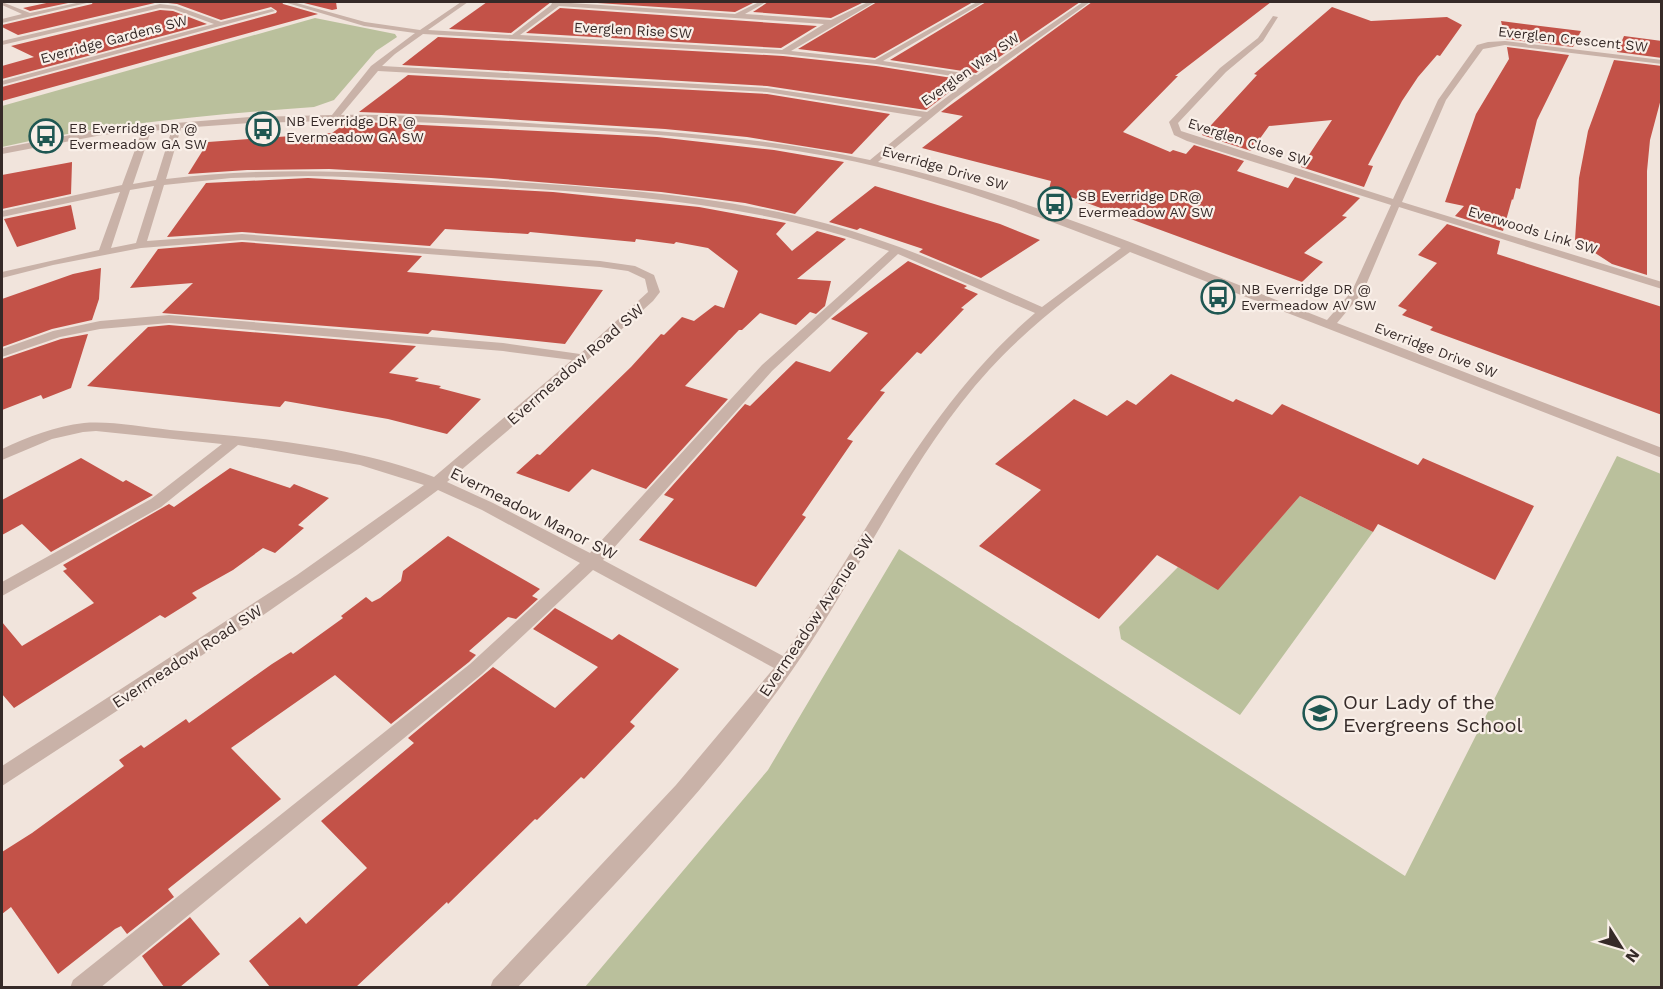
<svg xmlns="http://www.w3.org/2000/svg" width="1663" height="989" font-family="'Work Sans',sans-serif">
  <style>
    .green { fill: #bac09c }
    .building { fill: #c35248 }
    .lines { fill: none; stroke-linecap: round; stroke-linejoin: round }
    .minor { fill: #c9b2a8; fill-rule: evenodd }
    .labels { text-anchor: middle; stroke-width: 4.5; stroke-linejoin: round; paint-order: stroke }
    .far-street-label { font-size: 14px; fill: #362a28; stroke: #f9efe8 }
    .far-poi-label { font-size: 14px; fill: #362a28; stroke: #f9efe8; text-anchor: start }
    .street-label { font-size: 16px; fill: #362a28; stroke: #f9efe8 }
    .near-poi-label { font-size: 20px; fill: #362a28; stroke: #f9efe8; text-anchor: start }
  </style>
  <rect width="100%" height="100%" fill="#f1e4dc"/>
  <g class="green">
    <path d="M 315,18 L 395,34 L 397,37 L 376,51 L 334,100 L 314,107 C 209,115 104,124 2,147 L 2,106 Z"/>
    <polygon points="1617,456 1661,474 1661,987 585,987 768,770 899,549 1405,876"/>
    <polygon points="1300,496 1373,532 1240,715 1121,639 1119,627 1178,567 1218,589"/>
  </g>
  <g class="building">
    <polygon points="51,2 73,2 30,11 23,8"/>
    <polygon points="93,2 282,2 283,4 318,14 2,101 2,87 276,13 277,11 271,7 221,20 177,4 159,2 18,35 2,27 2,25 92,4"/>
    <polygon points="300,2 336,2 337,9 332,10"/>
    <polygon points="487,2 551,2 511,33 449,29"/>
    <polygon points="582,2 755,2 735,12"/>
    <polygon points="768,2 864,2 831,18 753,12"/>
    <polygon points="877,2 973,2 875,58 798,49"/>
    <polygon points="986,2 1080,2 976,73 890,60"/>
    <polygon points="1092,2 1271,2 1175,76 1178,76 1123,132 1170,152 1173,150 1186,154 1194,145 1244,161 1237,171 1288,188 1295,177 1360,198 1342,216 1347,217 1304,253 1323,262 1302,282 1049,189 1051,181 922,148 963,116 941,112"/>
    <polygon points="1332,7 1371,21 1447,17 1462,25 1440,56 1437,55 1418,77 1402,101 1368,165 1373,166 1364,187 1301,167 1332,120 1269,126 1251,151 1202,135 1257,75 1254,74"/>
    <polygon points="560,8 817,26 781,48 526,33"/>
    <polygon points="160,10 173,11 207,24 2,79 2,66 34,57 11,46"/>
    <polygon points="1501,21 1581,31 1573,47 1505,39"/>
    <polygon points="1624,36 1662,41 1662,58 1617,52"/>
    <polygon points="438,37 783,56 876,66 965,80 926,110 767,86 402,65"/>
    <polygon points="1507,47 1569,55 1537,120 1520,189 1516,188 1513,200 1512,199 1503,231 1455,216 1464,206 1445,202 1476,114 1509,59"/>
    <polygon points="1614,60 1662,66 1662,95 1650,140 1647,171 1647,275 1612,264 1575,240 1579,178 1588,131"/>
    <polygon points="408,75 767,94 890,114 852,154 747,137 665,129 441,115 359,112"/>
    <polygon points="363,122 657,137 774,150 844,162 795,214 745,203 661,192 491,178 329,169 247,170 188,174 208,142 332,133 346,123"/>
    <polygon points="72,162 71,194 2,209 2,175"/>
    <polygon points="308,178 553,192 699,207 786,223 776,234 792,251 817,231 846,239 797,279 831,281 825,306 816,314 810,312 796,325 760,313 742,330 739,330 685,386 728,399 646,489 592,469 569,492 516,473 537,454 540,455 631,367 661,334 664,335 682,317 694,321 715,305 724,308 738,271 708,248 676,242 674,244 636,239 635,242 530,232 528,234 445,229 430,246 242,232 167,237 206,183"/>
    <polygon points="875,186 1000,224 1040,240 981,278 919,252 923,249 860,228 857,230 829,222"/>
    <polygon points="71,205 76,229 17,247 4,219"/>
    <polygon points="1447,224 1500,241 1497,254 1662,307 1662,415 1430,330 1433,327 1402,315 1407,310 1398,306 1437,263 1418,255"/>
    <polygon points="242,242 422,256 407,272 603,290 565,344 432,330 428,334 162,313 193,283 130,288 158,249"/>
    <polygon points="908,261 967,286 964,288 978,294 961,308 964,309 921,354 917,352 880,391 885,392 847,439 853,441 802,515 806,517 756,587 639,540 674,499 664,495 745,404 750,406 796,361 830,372 868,333 831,319"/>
    <polygon points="101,268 99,299 92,320 52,329 2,347 2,299 73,274"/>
    <polygon points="169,325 416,346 389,373 419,378 415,381 441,386 439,388 481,399 447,434 388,419 285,401 280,407 87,386 148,327"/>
    <polygon points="88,334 71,388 43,399 41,395 2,410 2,359 61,339"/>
    <polygon points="1171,374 1233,402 1236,399 1272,415 1282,404 1418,465 1423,458 1534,506 1495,580 1378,524 1373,532 1300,496 1218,590 1157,555 1099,619 979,546 1041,490 995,464 1074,399 1107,416 1127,400 1136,405"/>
    <polygon points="81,458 123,482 126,480 153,495 51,552 22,524 2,535 2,500"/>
    <polygon points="230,468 290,488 294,484 329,498 298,525 304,528 275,553 263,548 233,570 192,593 197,598 165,618 160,615 14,708 2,694 2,622 22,646 94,603 63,571 67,569 63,565 169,504 174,507"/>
    <polygon points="448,536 540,589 532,596 538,599 516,619 508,617 469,651 476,655 469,662 391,724 335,675 231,748 281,799 168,889 174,897 127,934 121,926 115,929 58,974 11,907 2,914 2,852 32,833 124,766 119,760 141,745 144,748 186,719 189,723 272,664 291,652 293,654 343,618 341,616 366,597 372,602 380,598 401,581 403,571"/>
    <polygon points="555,608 612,640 619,634 679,669 630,722 635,726 584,779 581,777 537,820 535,819 448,904 447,902 356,987 270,987 249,961 300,917 306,924 367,868 321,821 414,743 408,738 493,667 555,708 598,667 533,629"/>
    <polygon points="190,917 220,954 180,987 164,987 142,956"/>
  </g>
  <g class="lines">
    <g class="minor">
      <polygon points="2,2 30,13 81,2 91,2 2,23 2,19 22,14 2,5"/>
      <path d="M 284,2 L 293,2 L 365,22 L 420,30 L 461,2 L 468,2 L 428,30 L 512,35 L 551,5 L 552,3 L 556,2 L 735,14 L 759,2 L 766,2 L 745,14 L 831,20 L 868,2 L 875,2 L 791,51 L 875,60 L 977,2 L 984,2 L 883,61 L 977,75 L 1083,2 L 1090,2 L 954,99 L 878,162 C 1033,197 1180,263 1327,320 L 1352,291 L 1391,205 L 1187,141 L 1174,135 L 1169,122 L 1220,68 L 1258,38 L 1273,16 L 1278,17 L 1263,41 L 1226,72 L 1178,123 L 1181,131 L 1393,199 L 1438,100 L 1477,45 L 1488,42 L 1505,41 L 1662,60 L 1662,64 L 1505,45 L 1483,49 L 1446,100 L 1402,202 L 1662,282 L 1662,289 L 1399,207 L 1363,292 L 1337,323 L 1662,448 L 1662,458 L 1130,252 C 1080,288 1031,324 989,370 C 909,458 861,572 793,669 C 714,784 613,886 517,988 L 490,988 L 493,980 L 676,785 L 774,668 L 593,570 L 482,674 L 100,988 L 70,988 L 73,980 L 470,664 L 580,563 L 482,510 L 438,490 L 358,549 L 259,618 L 2,786 L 2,766 L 297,575 L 424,485 L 360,465 L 238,445 L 161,507 L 2,596 L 2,582 L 151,499 L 222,444 L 96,431 L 83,432 L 52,439 L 2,460 L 2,449 C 28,437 55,426 84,423 C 112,421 142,427 170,430 C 259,438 350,445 434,477 L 572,360 L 503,351 L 169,323 L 100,329 L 60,337 L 2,357 L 2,349 L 53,331 L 100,321 L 169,315 L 503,343 L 580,354 L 648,292 L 645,279 L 628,271 L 600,267 L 242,240 L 141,248 L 53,265 L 2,278 L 2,272 L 99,250 L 120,192 L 2,217 L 2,211 L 122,185 L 142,131 L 102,135 L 2,154 L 2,148 L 102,129 L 250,117 L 332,115 L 371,66 L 415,33 L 364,26 ZM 559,6 L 824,24 L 782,50 L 520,35 ZM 423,34 L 783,54 L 876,64 L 971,79 L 927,112 L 767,88 L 382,66 L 395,54 ZM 378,71 L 767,92 L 922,117 L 870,160 C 761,136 651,130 541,124 C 474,120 407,113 341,115 ZM 363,120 C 519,127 678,129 832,157 C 932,176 1027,212 1121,248 L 1042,307 C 971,276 902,244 828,224 C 718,194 604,188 491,180 C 382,173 275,165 166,179 L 181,128 L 250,123 ZM 172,129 L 156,180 L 133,184 L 151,131 ZM 308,176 C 373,177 438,183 504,187 C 634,195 766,205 889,251 L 762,365 L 590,553 L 493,503 L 447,482 L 532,410 L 653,301 L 660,292 L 654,275 L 635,266 L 600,261 L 242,234 L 147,241 L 164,185 L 231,178 ZM 154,186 L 136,243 L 111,248 L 130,190 ZM 898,254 L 1035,313 C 923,409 867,538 783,656 L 603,560 L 772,371 Z"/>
      <polygon points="160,4 176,6 221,22 272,9 275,11 2,85 2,81 214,24 173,9 160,8 2,45 2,41"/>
    </g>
  </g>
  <defs>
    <g id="bus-ring" transform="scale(1.725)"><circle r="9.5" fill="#f9efe8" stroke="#1f5752" stroke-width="1.5"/><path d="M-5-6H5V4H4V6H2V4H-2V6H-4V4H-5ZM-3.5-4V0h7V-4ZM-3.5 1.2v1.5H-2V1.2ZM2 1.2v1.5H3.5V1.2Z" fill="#1f5752"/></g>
    <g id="school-ring" transform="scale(1.725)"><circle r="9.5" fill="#f9efe8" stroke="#1f5752" stroke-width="1.5"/><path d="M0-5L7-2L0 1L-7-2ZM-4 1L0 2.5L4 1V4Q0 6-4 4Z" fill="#1f5752"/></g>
  </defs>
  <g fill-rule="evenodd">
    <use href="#bus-ring" x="263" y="129"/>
    <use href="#bus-ring" x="46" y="136"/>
    <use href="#bus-ring" x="1055" y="204"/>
    <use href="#bus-ring" x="1218" y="297"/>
    <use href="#school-ring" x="1320" y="713"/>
  </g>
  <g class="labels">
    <g class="far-street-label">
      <text transform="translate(633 30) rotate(3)" y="5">Everglen Rise SW</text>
      <text transform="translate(114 39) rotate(-15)" y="5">Everridge Gardens SW</text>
      <text transform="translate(1573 39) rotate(6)" y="5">Everglen Crescent SW</text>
      <text transform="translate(970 69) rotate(-35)" y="5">Everglen Way SW</text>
      <text transform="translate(1249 142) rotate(18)" y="5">Everglen Close SW</text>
      <text transform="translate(945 168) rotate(16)" y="5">Everridge Drive SW</text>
      <text transform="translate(1533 230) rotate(17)" y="5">Everwoods Link SW</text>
      <text transform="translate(1436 350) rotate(21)" y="5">Everridge Drive SW</text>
    </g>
    <g class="far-poi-label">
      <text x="286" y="126">NB Everridge DR @<tspan x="286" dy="16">Evermeadow GA SW</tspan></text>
      <text x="69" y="133">EB Everridge DR @<tspan x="69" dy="16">Evermeadow GA SW</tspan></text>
      <text x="1078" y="201">SB Everridge DR@<tspan x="1078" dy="16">Evermeadow AV SW</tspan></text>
      <text x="1241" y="294">NB Everridge DR @<tspan x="1241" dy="16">Evermeadow AV SW</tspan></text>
    </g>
    <g class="street-label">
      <text transform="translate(575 364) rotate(-41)" y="6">Evermeadow Road SW</text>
      <text transform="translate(534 513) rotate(27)" y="6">Evermeadow Manor SW</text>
      <text transform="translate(816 615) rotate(-56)" y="6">Evermeadow Avenue SW</text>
      <text transform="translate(187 656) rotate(-33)" y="6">Evermeadow Road SW</text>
    </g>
    <g class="near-poi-label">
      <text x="1343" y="709">Our Lady of the<tspan x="1343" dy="23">Evergreens School</tspan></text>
    </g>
  </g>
  <rect width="1663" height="989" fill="none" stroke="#362a28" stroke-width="6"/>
  <g transform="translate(1621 947) rotate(127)" stroke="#f9efe8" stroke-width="4.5" paint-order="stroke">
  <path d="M0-4.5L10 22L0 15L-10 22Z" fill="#362a28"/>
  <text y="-9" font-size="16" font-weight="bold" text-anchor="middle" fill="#362a28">N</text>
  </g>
</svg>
